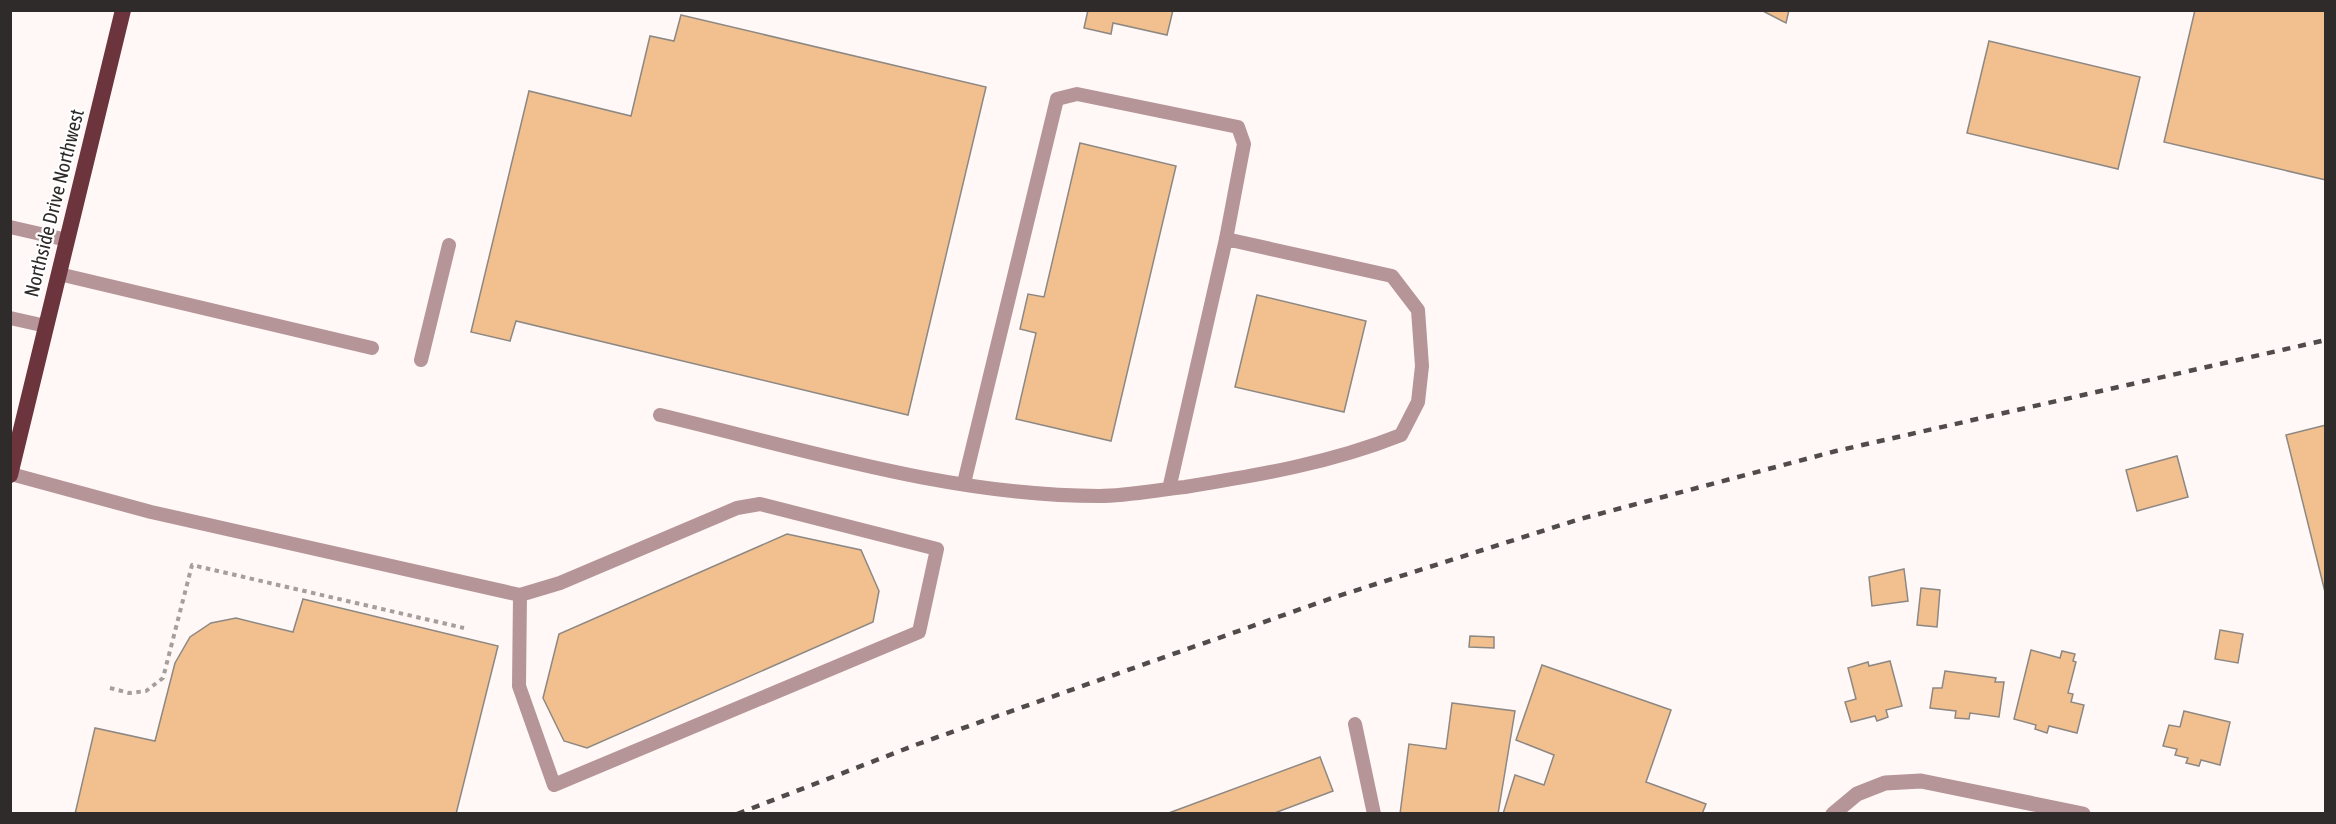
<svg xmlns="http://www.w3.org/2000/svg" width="2336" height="824" font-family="'Asap Condensed',sans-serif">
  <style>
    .building { fill: #f2c08f; stroke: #8d8883; stroke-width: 1.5 }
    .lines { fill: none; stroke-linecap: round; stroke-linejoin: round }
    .path { stroke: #a49f9d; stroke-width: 4; stroke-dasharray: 4.5 4.5; stroke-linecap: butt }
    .service { stroke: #b59598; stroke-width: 14 }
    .minor { stroke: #b59598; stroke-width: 15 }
    .trunk { stroke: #6c343c; stroke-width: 16 }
    .rail { stroke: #504c4b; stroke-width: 4.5; stroke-dasharray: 8 8; stroke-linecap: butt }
    .labels { text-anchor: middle; stroke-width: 4.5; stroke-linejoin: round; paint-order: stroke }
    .street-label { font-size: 20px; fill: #2e2b2a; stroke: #fff }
  </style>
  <rect width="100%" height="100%" fill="#fff8f6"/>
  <g class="building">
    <polygon points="1088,10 1173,10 1167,35 1113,23 1111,34 1084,28"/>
    <polygon points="1761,10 1789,10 1786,23"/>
    <polygon points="2195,10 2326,10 2326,180 2164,142"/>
    <polygon points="681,15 986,87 908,415 516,321 510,341 471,332 529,91 631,116 650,36 674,41"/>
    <polygon points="1989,41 2140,77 2118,169 1967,133"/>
    <polygon points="1080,143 1176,166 1111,441 1016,419 1036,333 1020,329 1028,294 1044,297"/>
    <polygon points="1257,295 1366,321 1344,412 1235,387"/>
    <polygon points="2326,425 2326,596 2286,435"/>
    <polygon points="2177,456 2188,497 2137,511 2126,470"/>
    <polygon points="787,534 861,550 879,591 873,622 587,748 564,741 543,698 559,634"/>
    <polygon points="1904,569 1908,601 1872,606 1869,577"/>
    <polygon points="1921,588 1940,590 1937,627 1917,625"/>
    <polygon points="303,599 498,646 456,814 75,814 95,728 155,741 175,663 190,637 211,623 236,618 293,632"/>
    <polygon points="2220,630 2243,634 2238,663 2215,659"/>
    <polygon points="1470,636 1494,637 1494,648 1469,647"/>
    <polygon points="2031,650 2060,658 2062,651 2075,654 2073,661 2076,662 2068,693 2073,694 2071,702 2084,705 2077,733 2049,726 2047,733 2035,729 2036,725 2014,719"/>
    <polygon points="1890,661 1902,706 1886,710 1888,717 1877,721 1875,716 1851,722 1845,702 1856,699 1848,668 1868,662 1869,666"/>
    <polygon points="1542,665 1671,710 1646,782 1706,804 1702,814 1503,814 1515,775 1544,785 1554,755 1516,740"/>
    <polygon points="1945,671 1996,678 1995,682 2004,682 1999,717 1970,713 1969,719 1955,718 1956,711 1930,708 1933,688 1942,688"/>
    <polygon points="1452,703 1515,711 1498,814 1400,814 1409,744 1446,749"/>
    <polygon points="2184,711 2230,722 2220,765 2201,760 2199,766 2186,763 2188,758 2175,755 2177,749 2163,746 2169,725 2180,727"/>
    <polygon points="1320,757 1333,791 1272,814 1166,814"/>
  </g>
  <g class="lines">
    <polyline class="path" points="110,688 129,693 146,691 163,678 192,565 464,628"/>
    <g class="service">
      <polyline points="10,227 67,240"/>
      <polyline points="59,274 372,348"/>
      <polyline points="10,318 46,326"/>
      <polyline points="421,360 449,245"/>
      <path d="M 660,415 C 803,449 951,496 1099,496 C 1127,496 1157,490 1185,487 C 1259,475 1331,463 1401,435 L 1418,402 L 1422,366 L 1418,310 L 1392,276 L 1226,239 L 1169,489"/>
      <polyline points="11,474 151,512 520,595 560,583 737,508 760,504 937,549 919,632 554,785 519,686 520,595"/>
      <polyline points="964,483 1057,99 1077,94 1238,127 1244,144 1226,239"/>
      <polyline points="1355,724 1374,814"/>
    </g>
    <polyline class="minor" points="1833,814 1857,794 1885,783 1921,781 2083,814"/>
    <polyline class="trunk" points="10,475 123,10"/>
    <polyline class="rail" points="737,814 918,744 1332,598 1580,519 1836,451 2326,340"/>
  </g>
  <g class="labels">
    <g class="street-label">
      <text transform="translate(54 203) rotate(-76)" y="7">Northside Drive Northwest</text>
    </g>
  </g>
  <rect width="2336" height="824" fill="none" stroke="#2e2b2a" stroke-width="24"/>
</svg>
